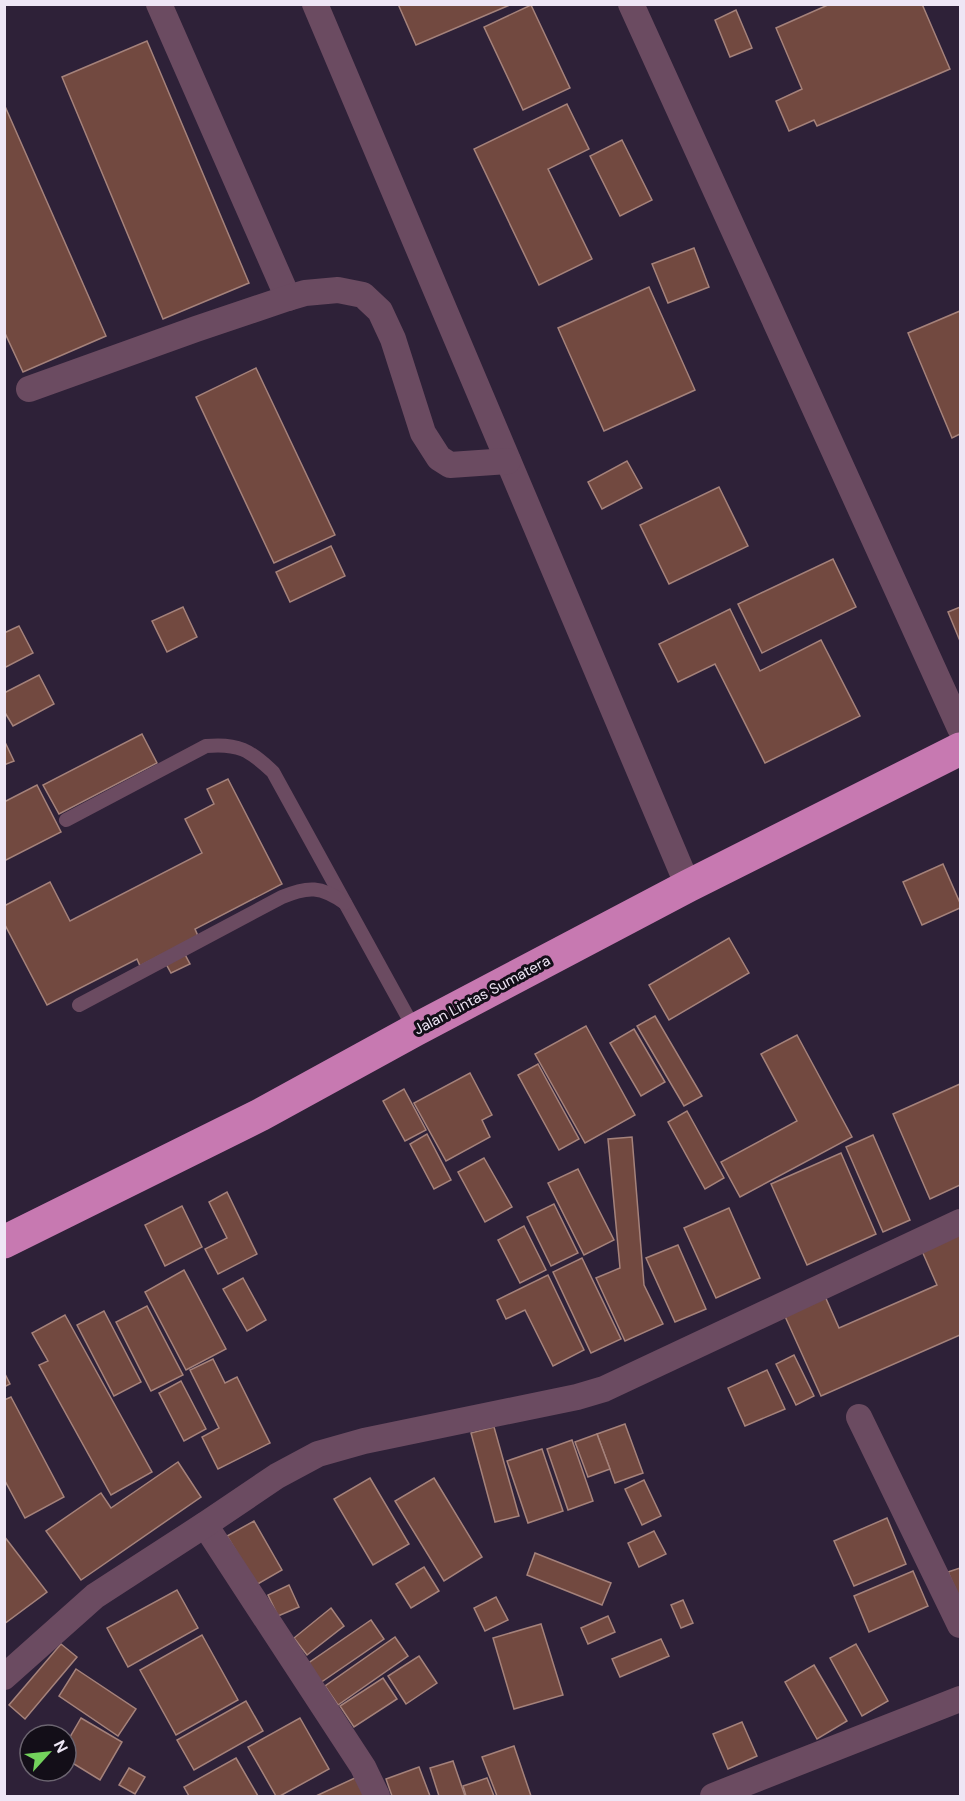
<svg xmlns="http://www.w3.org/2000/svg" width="965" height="1801" font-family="'DM Sans',sans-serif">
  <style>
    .building { fill: #724940; stroke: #a5827b; stroke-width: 1.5 }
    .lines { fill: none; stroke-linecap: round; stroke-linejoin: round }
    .lane { stroke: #6b4b61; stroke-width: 14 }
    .street { stroke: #6b4b61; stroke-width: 26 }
    .highway { stroke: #c779b1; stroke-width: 33 }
    .labels { text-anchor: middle; stroke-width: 6; stroke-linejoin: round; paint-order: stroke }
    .street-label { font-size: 15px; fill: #eee6f5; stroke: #130e18 }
  </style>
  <rect width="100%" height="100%" fill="#2e2138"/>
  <g class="building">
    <polygon points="398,4 512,4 416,45"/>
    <polygon points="830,4 922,4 950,69 817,126 814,120 789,131 776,101 802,89 776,28"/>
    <polygon points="531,5 570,88 523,110 484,27"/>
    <polygon points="736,10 752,48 730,57 715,20"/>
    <polygon points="147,41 249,283 163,319 62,77"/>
    <polygon points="4,104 106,336 23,372 4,331"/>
    <polygon points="567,104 589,149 548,169 592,259 539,285 474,149"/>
    <polygon points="622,140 652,200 620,216 590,156"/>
    <polygon points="694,248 709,287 668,303 652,264"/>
    <polygon points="649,287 695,390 604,431 558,328"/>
    <polygon points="960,311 960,434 952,438 908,333"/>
    <polygon points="256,368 335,535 274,563 196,397"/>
    <polygon points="627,461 642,488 602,509 588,482"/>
    <polygon points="719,487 748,546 669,584 640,525"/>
    <polygon points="331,546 345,576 290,602 276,572"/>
    <polygon points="833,559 856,607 762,653 738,604"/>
    <polygon points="183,607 197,637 167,652 152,621"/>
    <polygon points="960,607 960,641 948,612"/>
    <polygon points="730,609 760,671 821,640 860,716 765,763 715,664 678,682 659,644"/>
    <polygon points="19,626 33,653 4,668 4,633"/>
    <polygon points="39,675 54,704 13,726 4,711 4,693"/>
    <polygon points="142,734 157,763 59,814 43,785"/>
    <polygon points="4,740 14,761 4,765"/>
    <polygon points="228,779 282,884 195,929 198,936 180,945 190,964 171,973 161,955 140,966 137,959 47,1005 4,923 4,906 50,882 70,921 202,853 185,819 214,804 207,789"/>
    <polygon points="37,785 61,832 4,861 4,802"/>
    <polygon points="943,864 960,903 960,908 922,925 903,882"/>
    <polygon points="729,938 749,973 669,1020 649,985"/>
    <polygon points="655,1016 702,1096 684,1106 637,1026"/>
    <polygon points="586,1026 635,1115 585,1143 535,1054"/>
    <polygon points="634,1029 665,1082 641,1096 610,1043"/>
    <polygon points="797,1035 852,1137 740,1197 721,1162 797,1121 761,1054"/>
    <polygon points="538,1064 579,1139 559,1150 518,1075"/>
    <polygon points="470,1073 492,1115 482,1120 490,1137 446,1161 414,1103"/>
    <polygon points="960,1084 960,1185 930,1199 893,1114"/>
    <polygon points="404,1089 426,1130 405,1141 383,1101"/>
    <polygon points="687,1111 724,1178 705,1189 668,1122"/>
    <polygon points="427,1134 451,1180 434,1189 410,1144"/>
    <polygon points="873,1135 910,1220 883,1232 846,1147"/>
    <polygon points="632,1137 644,1285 663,1324 625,1341 596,1278 620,1268 608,1139"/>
    <polygon points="841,1153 876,1234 807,1265 771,1184"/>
    <polygon points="484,1158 512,1207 485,1222 458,1172"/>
    <polygon points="578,1169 614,1240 584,1255 548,1183"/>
    <polygon points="227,1192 257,1254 218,1274 205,1249 227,1238 209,1202"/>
    <polygon points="554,1204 578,1253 551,1266 527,1217"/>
    <polygon points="182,1206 202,1247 165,1266 145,1225"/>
    <polygon points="729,1208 760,1278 716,1298 684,1228"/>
    <polygon points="524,1226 546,1270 520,1283 498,1240"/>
    <polygon points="960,1234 960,1335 821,1396 783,1312 824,1294 839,1328 937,1285 922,1251"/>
    <polygon points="678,1245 706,1309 675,1322 646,1258"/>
    <polygon points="582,1258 621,1339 591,1353 553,1272"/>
    <polygon points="184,1270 226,1349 186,1370 145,1292"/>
    <polygon points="548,1275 584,1350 553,1366 525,1310 506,1319 497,1300"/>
    <polygon points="243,1278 266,1320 247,1331 223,1289"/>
    <polygon points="147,1306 183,1375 151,1391 116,1322"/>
    <polygon points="104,1311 141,1382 114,1396 77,1325"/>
    <polygon points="65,1315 152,1472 111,1495 39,1365 48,1361 32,1333"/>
    <polygon points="794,1355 814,1396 796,1405 776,1364"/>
    <polygon points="213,1359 225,1383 237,1377 270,1443 218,1469 202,1437 219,1428 190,1370"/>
    <polygon points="767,1370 785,1409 745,1426 728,1388"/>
    <polygon points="4,1372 10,1384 4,1387"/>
    <polygon points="181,1381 206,1429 184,1441 159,1393"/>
    <polygon points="11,1397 64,1497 25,1518 4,1479 4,1400"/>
    <polygon points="625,1424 643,1473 615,1483 597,1434"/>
    <polygon points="494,1427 519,1516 495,1522 471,1433"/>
    <polygon points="597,1434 610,1469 588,1477 575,1442"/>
    <polygon points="572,1440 593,1501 568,1510 547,1449"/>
    <polygon points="542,1449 563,1511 528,1523 507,1461"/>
    <polygon points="178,1462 201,1497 81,1580 46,1531 101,1493 111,1508"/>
    <polygon points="370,1478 409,1544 373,1565 334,1499"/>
    <polygon points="434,1478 482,1557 444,1581 395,1501"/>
    <polygon points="644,1480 661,1516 642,1525 625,1489"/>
    <polygon points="887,1518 906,1564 854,1586 834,1541"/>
    <polygon points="254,1521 282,1570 256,1585 227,1536"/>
    <polygon points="654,1531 666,1554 639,1567 628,1543"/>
    <polygon points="4,1536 47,1592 4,1624"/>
    <polygon points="535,1553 611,1583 602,1605 527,1575"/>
    <polygon points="424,1567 439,1591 411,1608 396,1584"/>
    <polygon points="960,1568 960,1600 948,1572"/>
    <polygon points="913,1571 928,1606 869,1632 854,1596"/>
    <polygon points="289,1585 299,1607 278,1616 268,1595"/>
    <polygon points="177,1590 198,1628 128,1667 107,1628"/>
    <polygon points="496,1597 508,1620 485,1631 474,1608"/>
    <polygon points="683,1600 693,1623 681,1628 671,1605"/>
    <polygon points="331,1608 344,1626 307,1655 294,1638"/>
    <polygon points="608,1616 615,1632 588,1644 581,1628"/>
    <polygon points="371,1620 384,1639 320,1683 307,1664"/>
    <polygon points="541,1624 563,1695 514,1709 493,1638"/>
    <polygon points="202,1635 238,1700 176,1735 140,1670"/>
    <polygon points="395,1637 408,1656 338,1705 325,1686"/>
    <polygon points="661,1639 669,1656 620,1677 612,1659"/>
    <polygon points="61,1644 77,1657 25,1719 9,1705"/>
    <polygon points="856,1644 888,1701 862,1716 830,1658"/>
    <polygon points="419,1656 437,1683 406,1704 388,1676"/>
    <polygon points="814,1665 847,1721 817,1739 785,1682"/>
    <polygon points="76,1669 136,1709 118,1736 59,1696"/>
    <polygon points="383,1678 397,1699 354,1727 340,1706"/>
    <polygon points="246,1701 263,1731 194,1770 177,1740"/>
    <polygon points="81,1718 122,1742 100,1780 66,1759 66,1744"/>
    <polygon points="300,1718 329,1769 280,1796 276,1796 248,1747"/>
    <polygon points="742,1722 757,1756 728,1769 713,1734"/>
    <polygon points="514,1746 531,1796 497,1796 482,1757"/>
    <polygon points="236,1758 258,1796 189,1796 184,1787"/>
    <polygon points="453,1761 465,1796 439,1796 430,1768"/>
    <polygon points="419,1767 430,1796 392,1796 386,1779"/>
    <polygon points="129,1768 145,1777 135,1794 119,1785"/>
    <polygon points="357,1777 365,1796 316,1796"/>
    <polygon points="487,1778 494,1796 466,1796 463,1786"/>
  </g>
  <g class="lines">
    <g class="lane">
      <path d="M 66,820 L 206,746 C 238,743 250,750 273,772 L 415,1030"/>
      <path d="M 79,1005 L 282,897 C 308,886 321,886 345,903"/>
    </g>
    <g class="street">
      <polyline points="159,4 288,298"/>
      <polyline points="315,4 688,886"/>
      <polyline points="631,4 960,728"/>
      <polyline points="29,389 196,329 288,298 305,293 338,290 363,295 380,311 393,339 423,433 439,458 450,465 508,461"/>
      <polyline points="859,1417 960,1625"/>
      <polyline points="205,1525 363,1767 377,1796"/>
      <polyline points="4,1677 95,1596 209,1522 277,1476 318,1454 364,1441 577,1397 604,1389 960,1222"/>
      <polyline points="713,1796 960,1699"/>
    </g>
    <polyline class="highway" points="4,1242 260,1115 415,1030 688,886 960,749"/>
  </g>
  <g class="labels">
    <g class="street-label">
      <text transform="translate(482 995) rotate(-28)" y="5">Jalan Lintas Sumatera</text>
    </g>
  </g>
  <rect width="965" height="1801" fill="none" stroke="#eee6f5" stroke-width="12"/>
  <g transform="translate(48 1753) rotate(63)"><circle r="28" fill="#130e18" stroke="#6b6470" stroke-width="1.5"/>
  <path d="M0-4.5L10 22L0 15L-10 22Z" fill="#73d25c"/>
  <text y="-9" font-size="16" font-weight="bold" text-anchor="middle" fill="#eee6f5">N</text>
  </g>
</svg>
